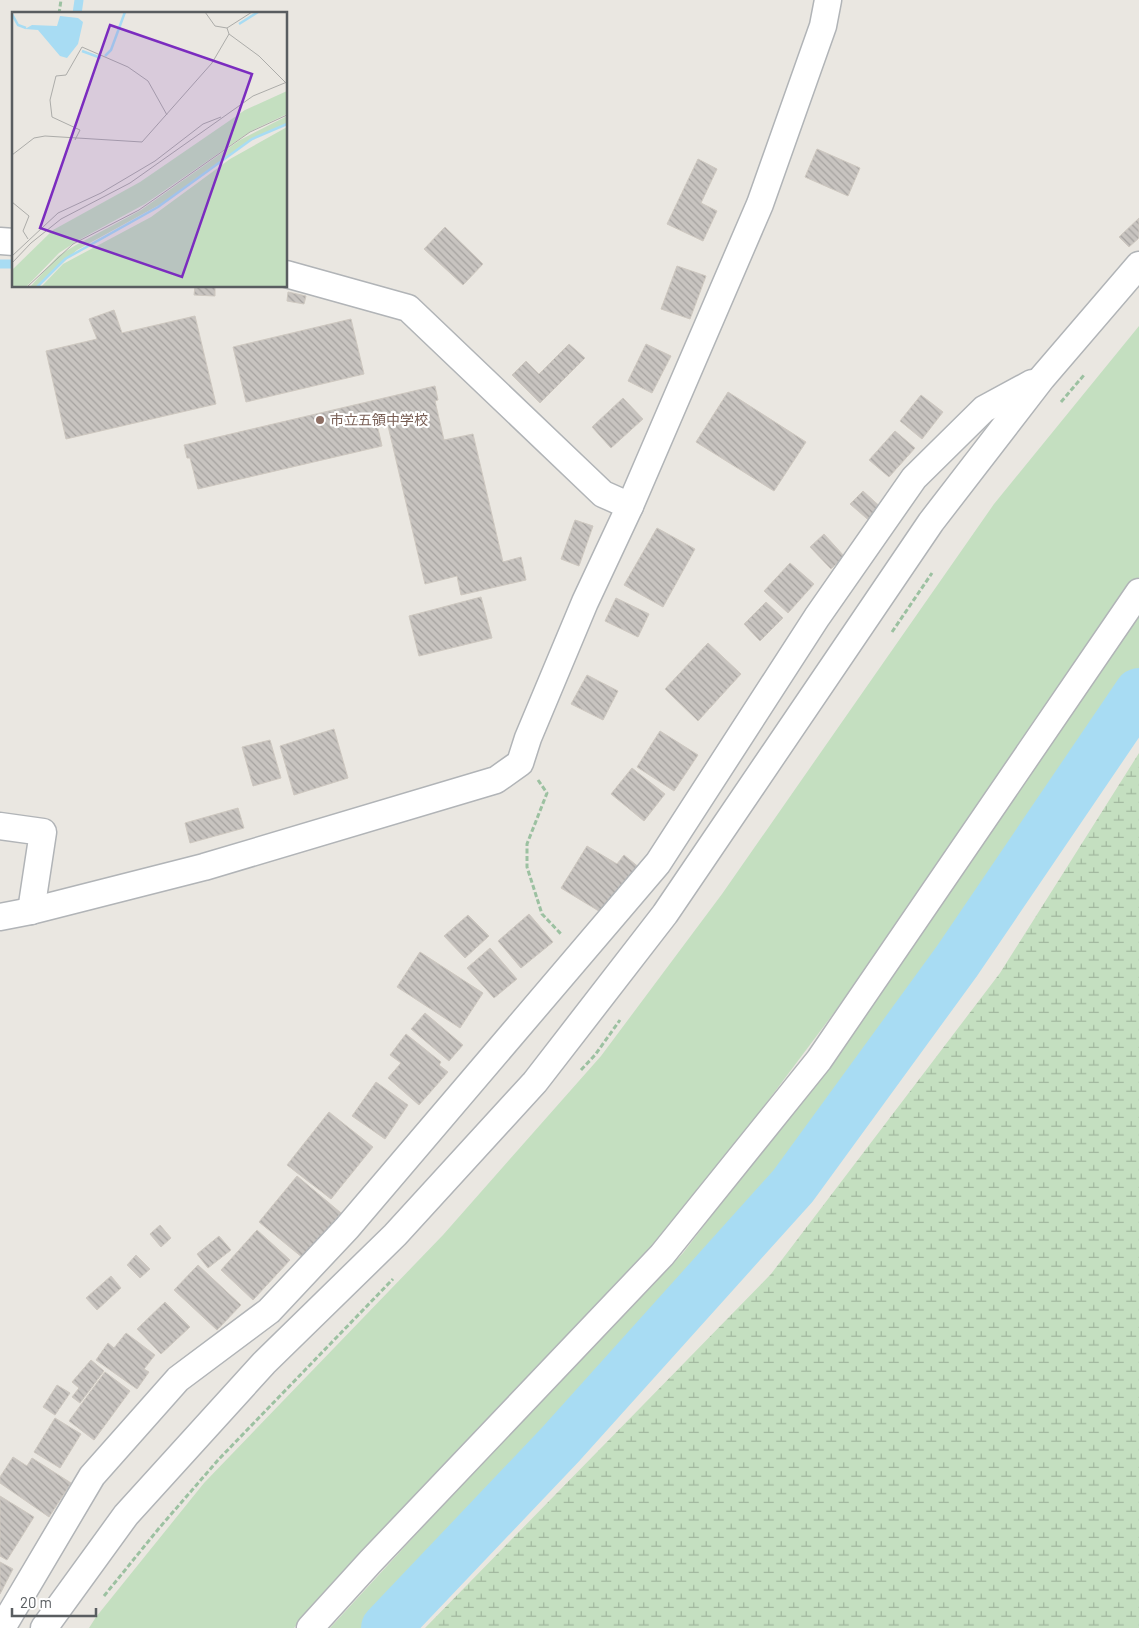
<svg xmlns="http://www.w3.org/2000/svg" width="1139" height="1628" font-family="Barlow,'Noto Sans JP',sans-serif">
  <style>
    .green { fill: #c4dfc0 }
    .wetland { fill: url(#wetland-marsh) }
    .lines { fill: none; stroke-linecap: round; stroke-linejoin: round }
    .stream { stroke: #a8dcf3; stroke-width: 9 }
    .river { stroke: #a8dcf3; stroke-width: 50 }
    .building { fill: url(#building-back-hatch); stroke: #cec8c0 }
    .street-casing { stroke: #b1b4b7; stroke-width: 29 }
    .path { stroke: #9cc1a1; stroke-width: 3; stroke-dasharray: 5 2.5; stroke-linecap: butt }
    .street { stroke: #fff; stroke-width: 26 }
    .education-dot { fill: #8d6e63; stroke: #fff; stroke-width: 2 }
    .labels { text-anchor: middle; stroke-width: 4.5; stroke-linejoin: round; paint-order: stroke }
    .education-label { font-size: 14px; fill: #785e54; stroke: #fff; text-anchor: start }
    .inset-river { fill: none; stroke: #a8dcf3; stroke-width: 2.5 }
    .inset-road { fill: none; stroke: #acaca9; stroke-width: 1 }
    .view { fill: #7b2cbf; fill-opacity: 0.15; stroke: #7b2cbf; stroke-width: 2.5 }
    .inset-edge { fill: none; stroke: #595d60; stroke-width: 2.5 }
  </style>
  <defs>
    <pattern id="wetland-marsh" width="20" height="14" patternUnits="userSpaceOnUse" patternTransform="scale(1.25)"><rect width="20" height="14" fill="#c4dfc0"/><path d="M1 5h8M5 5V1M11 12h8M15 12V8" fill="none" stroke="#a2b89f"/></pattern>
    <pattern id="building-back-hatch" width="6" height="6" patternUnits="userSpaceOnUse" patternTransform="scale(1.25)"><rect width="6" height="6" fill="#c8c4c0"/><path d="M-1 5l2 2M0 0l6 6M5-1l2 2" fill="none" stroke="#a5a29f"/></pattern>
  </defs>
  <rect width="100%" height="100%" fill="#eae7e1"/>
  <g class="green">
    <polygon points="1139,326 1139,577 875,958 693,1201 585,1325 294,1628 89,1628 96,1617 204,1483 443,1235 601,1056 722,894 994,504"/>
    <polygon points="1139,614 1139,680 965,934 808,1159 674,1310 378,1628 330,1628 454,1493 683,1253 807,1091"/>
  </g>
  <polygon class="wetland" points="1139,753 1139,1628 425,1628 771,1274 1000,973"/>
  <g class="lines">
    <g class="stream">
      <polyline points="77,14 79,0"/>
      <polyline points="0,264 14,264"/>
    </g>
    <polyline class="river" points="386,1628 560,1445 793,1186 957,961 1139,693"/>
  </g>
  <g class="building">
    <polygon points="817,149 860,168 848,196 805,177"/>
    <polygon points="698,159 717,169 701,203 717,211 703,241 667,224"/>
    <polygon points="1139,218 1139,238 1129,247 1119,237"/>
    <polygon points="445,227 483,264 463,285 424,249"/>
    <polygon points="677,266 706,276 690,319 661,309"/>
    <polygon points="195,286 215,286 215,296 194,295"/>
    <polygon points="288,292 306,296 304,304 287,301"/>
    <polygon points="114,310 122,333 195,316 216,404 66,439 46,351 97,339 89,319"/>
    <polygon points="351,319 364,374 246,402 233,347"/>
    <polygon points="569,344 585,358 540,403 512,375 526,361 539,374"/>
    <polygon points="646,344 671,356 652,393 628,381"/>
    <polygon points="435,386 438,400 435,401 444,440 473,434 503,562 521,557 526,580 461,595 457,576 425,584 385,413 375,415 382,446 198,489 190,458 187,458 184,445"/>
    <polygon points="728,392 806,442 774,491 696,442"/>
    <polygon points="921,395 943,412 922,439 900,421"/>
    <polygon points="623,398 643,419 611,448 592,427"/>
    <polygon points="895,431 915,448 889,477 869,460"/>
    <polygon points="863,491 885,511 873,524 850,504"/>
    <polygon points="575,520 593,526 579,566 561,559"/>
    <polygon points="657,528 695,549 663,607 624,585"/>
    <polygon points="824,534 844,556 831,569 810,547"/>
    <polygon points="790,563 814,584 788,613 764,591"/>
    <polygon points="481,597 492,638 419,656 409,616"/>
    <polygon points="616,598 649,614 638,637 605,621"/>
    <polygon points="766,602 783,618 760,641 744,624"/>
    <polygon points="708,643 741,674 698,721 665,689"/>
    <polygon points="587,675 618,691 603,720 571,704"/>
    <polygon points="334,729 348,778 294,795 280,746"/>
    <polygon points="660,731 698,755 674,791 637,767"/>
    <polygon points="270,740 281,778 253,786 242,747"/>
    <polygon points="632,768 665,794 644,821 611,794"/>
    <polygon points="238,808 244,828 190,843 185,823"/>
    <polygon points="587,846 617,864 624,855 641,869 602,913 561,888"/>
    <polygon points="529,914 553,942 521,968 498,941"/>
    <polygon points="468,915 489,936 465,958 444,936"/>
    <polygon points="490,948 517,979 494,998 467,968"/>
    <polygon points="420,952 483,993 460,1028 397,987"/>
    <polygon points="425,1013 463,1045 449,1061 411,1029"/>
    <polygon points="406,1034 441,1062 439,1065 448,1072 419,1105 388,1078 401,1063 390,1055"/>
    <polygon points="376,1082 408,1105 385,1139 352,1116"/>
    <polygon points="329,1112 373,1147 331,1199 287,1165"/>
    <polygon points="297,1176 341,1213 303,1258 259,1222"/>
    <polygon points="160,1225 171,1238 161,1247 150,1234"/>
    <polygon points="257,1230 290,1260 253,1300 221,1270"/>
    <polygon points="219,1236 231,1250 208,1268 197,1254"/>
    <polygon points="136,1255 150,1269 140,1278 127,1265"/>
    <polygon points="198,1265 241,1305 217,1330 174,1290"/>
    <polygon points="111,1276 121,1288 97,1310 86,1298"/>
    <polygon points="165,1302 190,1327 161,1354 137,1329"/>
    <polygon points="126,1333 155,1355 144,1369 149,1372 137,1389 96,1360 108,1343 114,1348"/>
    <polygon points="91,1360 104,1371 80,1403 72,1397 79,1388 72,1382"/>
    <polygon points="105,1372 130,1391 94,1440 69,1421"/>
    <polygon points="57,1385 70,1393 55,1415 43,1407"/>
    <polygon points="55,1418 81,1434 60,1468 34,1452"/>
    <polygon points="13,1457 27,1466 32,1458 71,1483 49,1517 0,1483 0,1477"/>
    <polygon points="0,1496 34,1517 7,1560 0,1556"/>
    <polygon points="0,1562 13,1569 0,1594"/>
  </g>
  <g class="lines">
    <g class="street-casing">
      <g id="street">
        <polyline points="0,241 14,242"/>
        <polyline points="286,274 408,308 603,494 630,506"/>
        <polyline points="0,826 43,832 31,911"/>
        <polyline points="0,917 31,911 204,867 496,780 520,763 528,738 585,602 630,506 760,204 823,26 828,0"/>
        <polyline points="2,1628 92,1476 178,1379 269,1311 347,1228 658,863 817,617 914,478 984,409 1032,383"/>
        <polyline points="44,1628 126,1515 264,1363 395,1235 535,1082 665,914 931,522 1042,378 1139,265"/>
        <polyline points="310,1628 370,1562 662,1255 819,1060 1139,592"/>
      </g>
    </g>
    <g class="path">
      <polyline points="59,14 61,0"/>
      <polyline points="1061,402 1084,375"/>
      <polyline points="892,632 932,573"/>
      <polyline points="538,780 547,793 527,844 527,867 542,914 562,935"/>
      <polyline points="581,1070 595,1055 620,1020"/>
      <polyline points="104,1596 160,1527 219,1459 393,1279"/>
    </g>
    <use href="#street" class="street"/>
  </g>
  <circle class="education-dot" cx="320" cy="420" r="5"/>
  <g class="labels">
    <g class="education-label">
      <text x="330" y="425">市立五領中学校</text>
    </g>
  </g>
  <g transform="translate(12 12)">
    <rect width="275" height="275" fill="#eae7e1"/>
    <path d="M 275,79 L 275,102 L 239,119 L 133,192 L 65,229 L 47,241 L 14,275 L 0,275 L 0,258 L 41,218 L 128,170 L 233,98 ZM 275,104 L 275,111 L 241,126 L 149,192 L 65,238 L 24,275 L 18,275 L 46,244 L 64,233 L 129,198 L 228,128 Z" fill="#c4dfc0"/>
    <path d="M 275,115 L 275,275 L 29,275 L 51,252 L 139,205 L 218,147 Z" fill="#c4dfc0"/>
    <path d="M 48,4 L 66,6 L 71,10 L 66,32 L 55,46 L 48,44 L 26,18 L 13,17 L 20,13 L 45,14 Z" fill="#a8dcf3"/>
    <path class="inset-river" d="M 0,2 L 6,13 L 14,16M 227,12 L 246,0M 70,39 L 89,46M 93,44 L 99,38 L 113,0M 25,275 L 53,247 L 146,195 L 240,127 L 275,112"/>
    <path class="inset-road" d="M 193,0 L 203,14 L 215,16 L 240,0M 215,16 L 217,22 L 247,44 L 273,70M 63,128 L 68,118 L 40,105 L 38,88 L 44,64 L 54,63 L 70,35 L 116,55 L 136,69 L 155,103M 0,143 L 22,126 L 33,124 L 130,130 L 200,51 L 217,22M 0,190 L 17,204 L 11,219 L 16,227M 0,244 L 46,201 L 89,181 L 143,149 L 191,112 L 209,105M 0,251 L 19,231 L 49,207 L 118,171 L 241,84 L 275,70M 15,275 L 61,232 L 127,198 L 238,120 L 275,103"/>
    <path class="view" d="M 98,13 L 240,62 L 170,265 L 28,216 Z"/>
    <rect width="275" height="275" class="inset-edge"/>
  </g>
  <path d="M12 1608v8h84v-8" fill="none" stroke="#595d60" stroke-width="2.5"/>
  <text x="20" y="1608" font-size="15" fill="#595d60" stroke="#ffffff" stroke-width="4" paint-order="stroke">20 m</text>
</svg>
